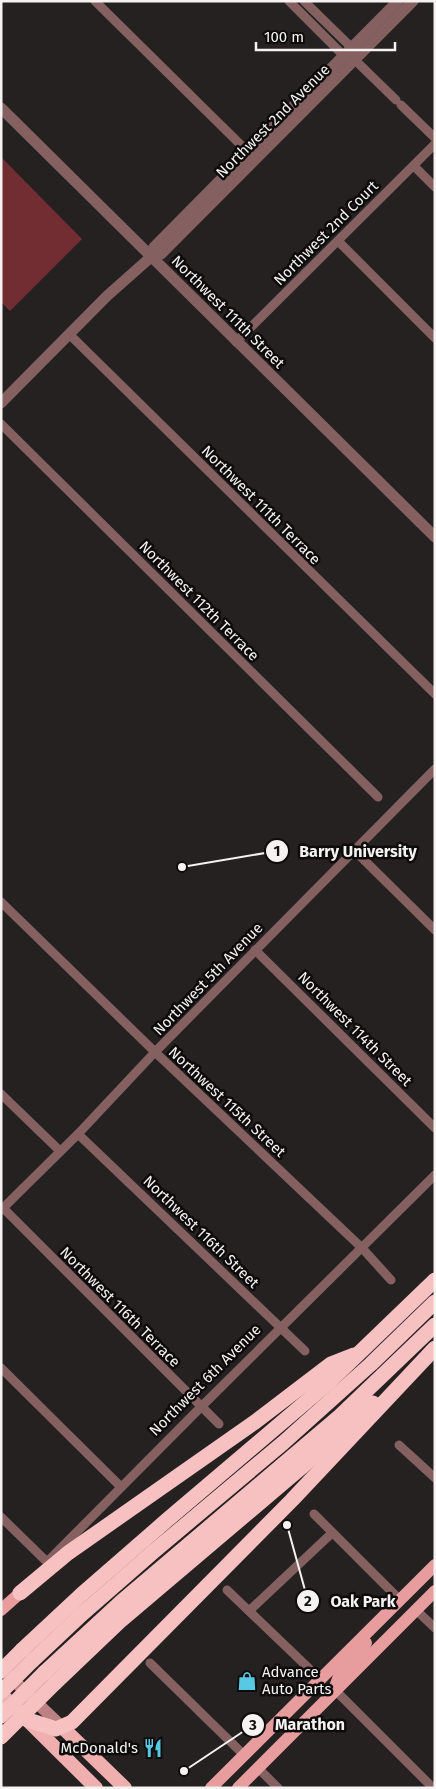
<svg xmlns="http://www.w3.org/2000/svg" width="436" height="1789" font-family="'Fira Sans',sans-serif">
  <style>
    .pitch { fill: #722d32 }
    .lines { fill: none; stroke-linecap: round; stroke-linejoin: round }
    .minor { stroke: #846060; stroke-width: 9 }
    .tertiary { stroke: #846060; stroke-width: 11 }
    .secondary { stroke: #bc8283; stroke-width: 12 }
    .primary { stroke: #e79d9d; stroke-width: 12 }
    .trunk { stroke: #efafaf; stroke-width: 14 }
    .motorway { stroke: #f7c1c1; stroke-width: 15 }
    .motorway-bridge { stroke: #f7c1c1; stroke-width: 15 }
    .labels { text-anchor: middle; stroke-width: 5; stroke-linejoin: round; paint-order: stroke }
    .street-label { font-size: 15px; fill: #f5f2f2; stroke: #0d0b0b }
    .poi-label { font-size: 15px; fill: #f5f2f2; stroke: #0d0b0b; text-anchor: start }
    .leader { fill: none; stroke: #f5f2f2; stroke-width: 2 }
    .callout-dot { fill: #f5f2f2; stroke: #0d0b0b; stroke-width: 2 }
    .mark-label { font-size: 15px; text-anchor: middle; font-weight: bold; fill: #111 }
    .callout-label { font-size: 16px; text-anchor: middle; font-weight: bold; fill: #f5f2f2; stroke: #0d0b0b; stroke-width: 5; stroke-linejoin: round; paint-order: stroke }
  </style>
  <rect width="100%" height="100%" fill="#262121"/>
  <polygon class="pitch" points="1,157 82,239 10,311 1,302"/>
  <g class="lines">
    <g class="minor">
      <polyline points="95,1 252,156"/>
      <polyline points="289,1 344,56 355,60 396,100"/>
      <polyline points="304,1 352,48 353,52"/>
      <polyline points="401,105 435,138"/>
      <polyline points="414,166 435,187"/>
      <polyline points="338,241 435,338"/>
      <polyline points="69,334 435,694"/>
      <polyline points="236,342 435,144"/>
      <polyline points="1,424 378,797"/>
      <polyline points="355,851 435,930"/>
      <polyline points="1,902 155,1052 362,1248 391,1280"/>
      <polyline points="255,950 435,1128"/>
      <polyline points="1,1094 60,1151"/>
      <polyline points="78,1134 305,1351"/>
      <polyline points="3,1208 219,1424"/>
      <polyline points="1,1210 78,1134 155,1052 435,769"/>
      <polyline points="1,1368 121,1487"/>
      <polyline points="399,1445 435,1478"/>
      <polyline points="314,1514 400,1600"/>
      <polyline points="1,1517 47,1562"/>
      <polyline points="47,1562 201,1407 435,1175"/>
      <polyline points="227,1590 320,1679"/>
      <polyline points="416,1610 435,1628"/>
      <polyline points="249,1611 332,1533"/>
      <polyline points="150,1663 244,1755"/>
      <polyline points="335,1690 433,1788"/>
      <polyline points="258,1768 278,1788"/>
    </g>
    <g class="tertiary">
      <polyline points="1,108 435,537"/>
      <polyline points="151,257 161,254 413,1"/>
      <polyline points="1,403 107,296 151,257 154,247 398,1"/>
    </g>
    <polyline class="secondary" points="6,1673 62,1727"/>
    <g class="primary">
      <polyline points="1,1610 20,1593"/>
      <polyline points="335,1687 340,1673 363,1648 366,1643"/>
      <polyline points="211,1788 435,1565"/>
      <polyline points="238,1788 435,1591"/>
    </g>
    <g class="trunk">
      <polyline points="1,1694 96,1788"/>
      <polyline points="62,1727 125,1788"/>
    </g>
    <g class="motorway">
      <polyline points="20,1593 68,1553 255,1422 331,1364 354,1355"/>
      <polyline points="22,1650 81,1595 167,1520 327,1384 435,1280"/>
      <polyline points="32,1661 82,1614 153,1552 283,1443 371,1364 435,1302"/>
      <polyline points="44,1673 121,1602 340,1416 435,1325"/>
      <polyline points="55,1683 119,1622 303,1466 373,1403"/>
      <polyline points="28,1720 56,1729 72,1722 292,1500 435,1348"/>
    </g>
    <g class="motorway-bridge">
      <polyline points="1,1671 22,1650"/>
      <polyline points="1,1692 32,1661"/>
      <polyline points="1,1716 44,1673"/>
      <polyline points="1,1737 55,1683"/>
    </g>
  </g>
  <defs>
    <g id="shop-bare" transform="scale(1.5)"><path d="M-5-2.5h2.3a2.7 3.5 0 0 1 5.4 0H5L5.5 6h-11ZM-1.5-2.5h3a1.5 2.3 0 0 0-3 0Z" fill="#57c9e3" stroke="#0d0b0b" stroke-width="2.5" paint-order="stroke"/></g>
    <g id="restaurant-bare" transform="scale(1.5)"><path d="M-5-6h1v4h1v-4h1v4h1v-4h1v5L-1.5 .5V6h-2V.5L-5-1ZM5-6V6H3V1.5H1.5Q1.5-4 5-6Z" fill="#57c9e3" stroke="#0d0b0b" stroke-width="2.5" paint-order="stroke"/></g>
  </defs>
  <g fill-rule="evenodd">
    <use href="#shop-bare" x="247" y="1681"/>
    <use href="#restaurant-bare" x="153" y="1748"/>
  </g>
  <g class="labels">
    <g class="street-label">
      <text transform="translate(273 121) rotate(-45)" y="5">Northwest 2nd Avenue</text>
      <text transform="translate(326 233) rotate(-45)" y="5">Northwest 2nd Court</text>
      <text transform="translate(228 312) rotate(45)" y="5">Northwest 111th Street</text>
      <text transform="translate(261 505) rotate(45)" y="5">Northwest 111th Terrace</text>
      <text transform="translate(199 601) rotate(45)" y="5">Northwest 112th Terrace</text>
      <text transform="translate(208 979) rotate(-46)" y="5">Northwest 5th Avenue</text>
      <text transform="translate(355 1029) rotate(45)" y="5">Northwest 114th Street</text>
      <text transform="translate(227 1102) rotate(43)" y="5">Northwest 115th Street</text>
      <text transform="translate(201 1232) rotate(44)" y="5">Northwest 116th Street</text>
      <text transform="translate(120 1307) rotate(45)" y="5">Northwest 116th Terrace</text>
      <text transform="translate(205 1380) rotate(-45)" y="5">Northwest 6th Avenue</text>
    </g>
    <g class="poi-label">
      <text x="262" y="1677">Advance<tspan x="262" dy="17">Auto Parts</tspan></text>
      <text x="138" y="1753" text-anchor="end">McDonald's</text>
    </g>
  </g>
  <path class="leader" d="M182 867L277 851M287 1525L308 1601M184 1771L253 1725"/>
  <g class="callout-dot">
    <circle cx="182" cy="867" r="5"/>
    <circle cx="287" cy="1525" r="5"/>
    <circle cx="184" cy="1771" r="5"/>
    <circle cx="277" cy="851" r="12"/>
    <circle cx="308" cy="1601" r="12"/>
    <circle cx="253" cy="1725" r="12"/>
  </g>
  <g class="mark-label">
    <text x="277" y="856">1</text>
    <text x="308" y="1606">2</text>
    <text x="253" y="1730">3</text>
  </g>
  <g class="callout-label">
    <text x="358" y="857">Barry University</text>
    <text x="363" y="1607">Oak Park</text>
    <text x="310" y="1730">Marathon</text>
  </g>
  <rect width="436" height="1789" fill="none" stroke="#f5f2f2" stroke-width="5"/>
  <path d="M256 42v8h139v-8" fill="none" stroke="#f5f2f2" stroke-width="2.5"/>
  <text x="264" y="42" font-size="15" fill="#f5f2f2" stroke="#0d0b0b" stroke-width="4" paint-order="stroke">100 m</text>
</svg>
